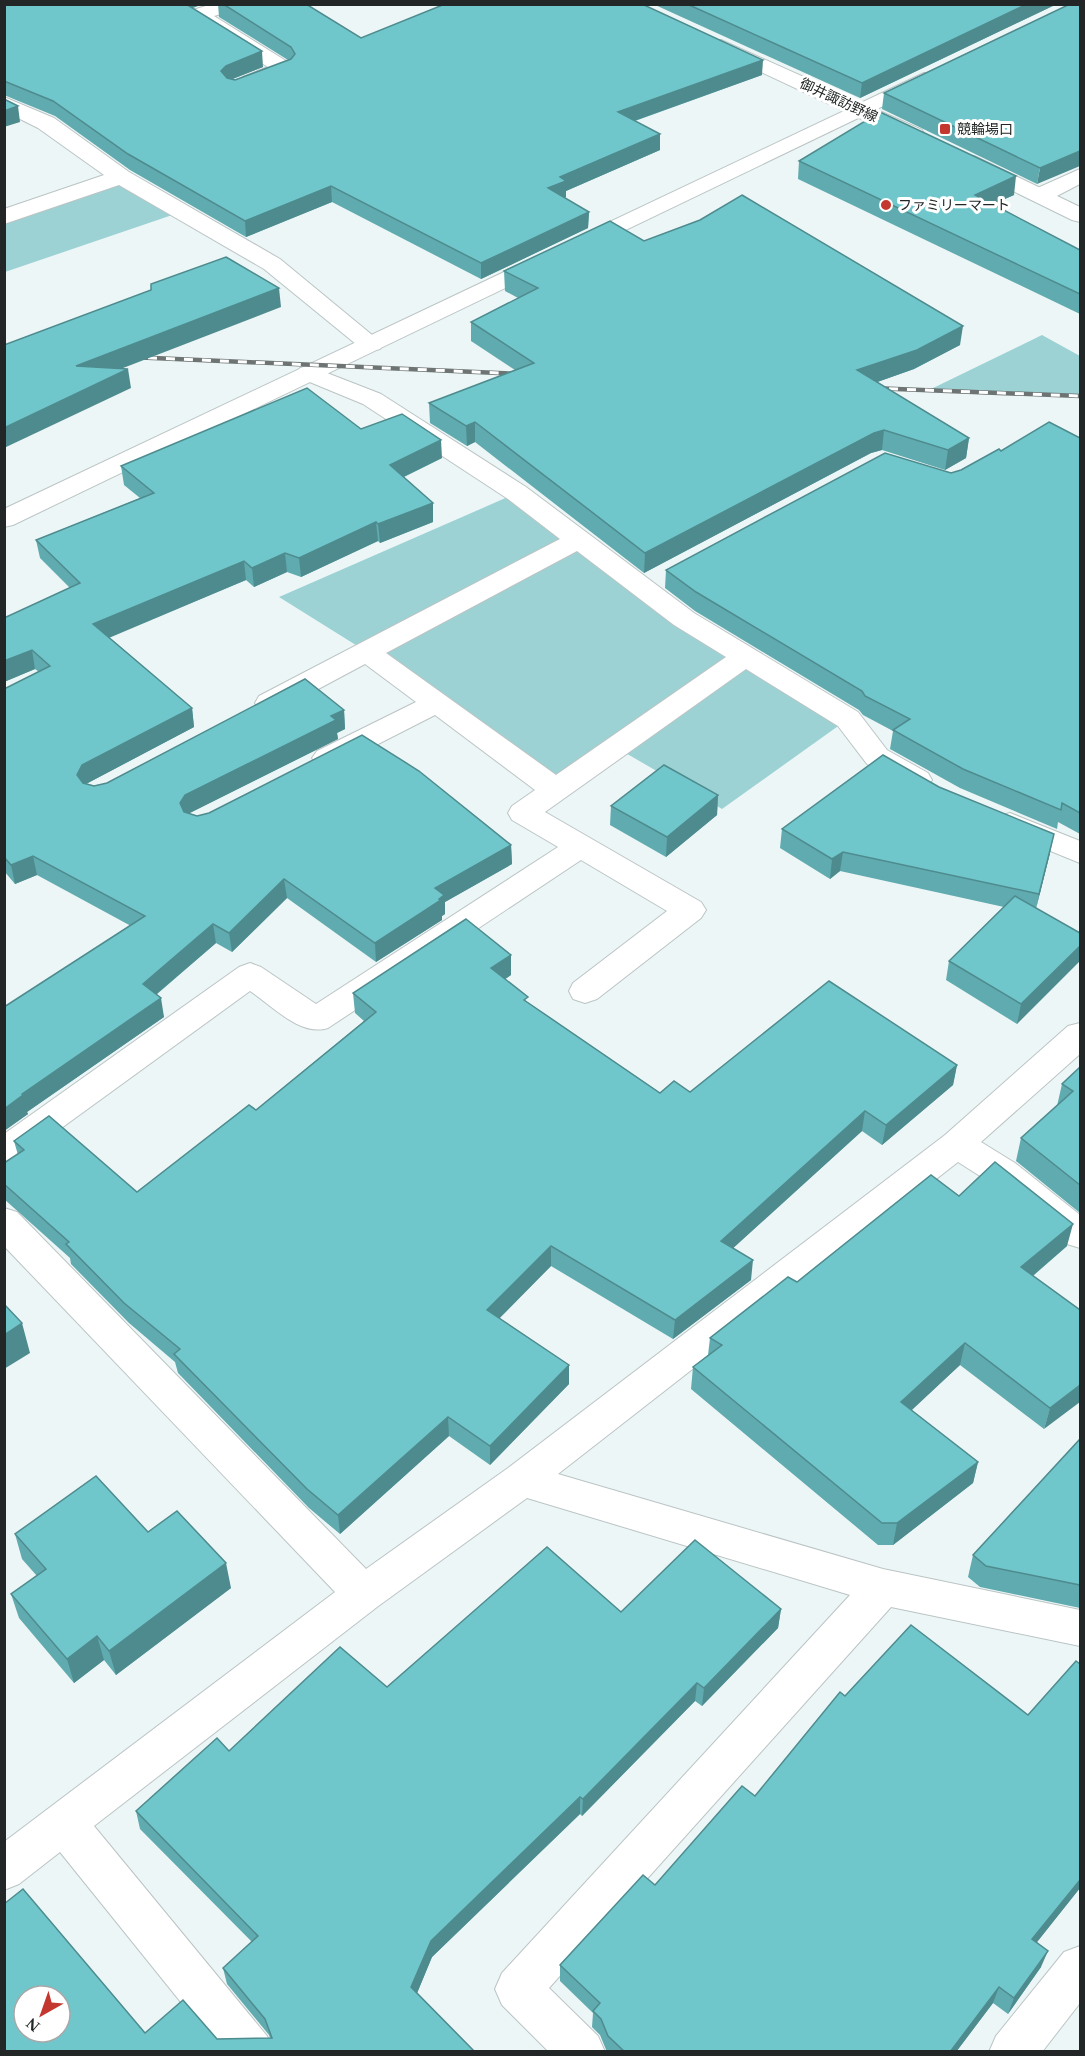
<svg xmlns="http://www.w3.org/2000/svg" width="1085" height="2056" font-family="'Times New Roman','Noto Sans JP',serif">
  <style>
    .green { fill: #9cd2d4 }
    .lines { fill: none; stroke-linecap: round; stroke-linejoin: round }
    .minor-casing { stroke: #bbc4c4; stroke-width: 2 }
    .tertiary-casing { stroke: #bbc4c4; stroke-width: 2 }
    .secondary-casing { stroke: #bbc4c4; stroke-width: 2 }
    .minor { fill: #fff; fill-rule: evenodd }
    .tertiary { fill: #fff; fill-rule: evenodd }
    .secondary { fill: #fff; fill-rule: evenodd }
    .rail-casing { stroke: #6e7474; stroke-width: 4.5 }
    .rail { stroke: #fff; stroke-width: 3; stroke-dasharray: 9; stroke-linecap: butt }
    .wall { fill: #60abaf }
    .shaded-wall { fill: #4e8b8e }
    .building { fill: #70c7cb; stroke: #4e8b8e; stroke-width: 1.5; fill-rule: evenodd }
    .poi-dot { fill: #c4372e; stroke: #fff; stroke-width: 2 }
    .labels { text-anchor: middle; stroke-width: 6; stroke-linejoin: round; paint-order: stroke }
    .far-street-label { font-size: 14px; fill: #222626; stroke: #fff }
    .far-poi-label { font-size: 14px; fill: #222626; stroke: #fff; text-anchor: start }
  </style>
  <rect width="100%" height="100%" fill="#edf6f6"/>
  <g class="green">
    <polygon points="121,177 181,212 5,272 4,217"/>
    <polygon points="1042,335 1080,356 1080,396 929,390"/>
    <polygon points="517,493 848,719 722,809 617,748 556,790 367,652 279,597"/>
  </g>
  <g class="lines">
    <g class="minor-casing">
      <g id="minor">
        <path d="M 212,4 L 245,4 L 242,8 L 214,16 L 291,64 L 294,68 L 291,72 C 277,78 258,89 243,85 L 240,81 L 243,77 L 268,67 L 190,19 L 187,15 L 190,11 Z"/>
        <polygon points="4,97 54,118 129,172 280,259 383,344 380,349 371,351 362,349 264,269 119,185 4,224 4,209 104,175 38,128 4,111"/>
        <polygon points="1080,169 1080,184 1049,200 1041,202 1033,200 1030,195 1033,190"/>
        <path d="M 309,366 L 381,394 L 526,487 L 694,613 L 858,712 L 887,750 L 928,773 L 932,780 L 928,787 L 917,790 L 906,787 L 867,764 L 838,726 L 746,669 L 545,812 L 701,902 L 706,910 L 701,918 L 597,999 L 585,1003 L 573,999 L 569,991 L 573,983 L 667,911 L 581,860 L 328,1028 C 301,1037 272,1006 250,991 L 16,1161 L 4,1165 L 4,1134 L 239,967 L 250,963 L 261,967 L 316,1004 L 558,847 L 512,820 L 508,813 L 512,806 L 535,790 L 435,715 L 337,765 L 327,768 L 317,765 L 312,758 L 317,751 L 416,702 L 365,664 L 279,710 L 269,712 L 259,710 L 255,703 L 259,696 L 560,539 L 508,499 L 363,404 L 300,378 L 297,373 L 300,368 ZM 577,551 L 674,625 L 726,657 L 556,775 L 386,653 Z"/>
        <polygon points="1010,813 1080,841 1080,863 999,830 995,823 999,816"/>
        <polygon points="1080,1023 1080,1054 981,1142 1015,1163 1080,1215 1080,1248 1067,1244 991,1183 958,1162 558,1474 883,1569 1080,1610 1080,1646 891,1607 549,1988 598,2036 605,2052 549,2052 502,2005 495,1989 502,1973 850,1595 527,1498 377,1607 94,1826 267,2036 274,2052 221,2052 60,1852 19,1884 4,1890 4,1842 335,1592 4,1246 4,1208 17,1212 366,1569 508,1468 945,1135 1068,1026"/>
        <polygon points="1080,1946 1080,2003 1042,2052 989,2052 996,2036 1064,1952"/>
      </g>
    </g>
    <g class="tertiary-casing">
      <polygon id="tertiary" points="924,73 931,75 934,79 931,83 13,525 4,527 4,509"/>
    </g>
    <g class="secondary-casing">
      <g id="secondary">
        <polygon points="721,40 922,130 925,135 922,140 914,141 906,140 714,50 711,46 714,42"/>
        <polygon points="974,156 1080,207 1080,222 1072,220 966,168 963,163 966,158"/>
      </g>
    </g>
    <use href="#minor" class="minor"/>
    <use href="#tertiary" class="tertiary"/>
    <use href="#secondary" class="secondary"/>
    <g class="rail-casing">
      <g id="rail">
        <polyline points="130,357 523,374"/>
        <polyline points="871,388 1080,396"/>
      </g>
    </g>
    <use href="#rail" class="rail"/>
  </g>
  <g class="wall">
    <polygon points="4,4 192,8 263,67 233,79 235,80 288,60 219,17 218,4 306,4 361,38 762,75 635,121 660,150 566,191 566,197 564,198 589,212 588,228 481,279 332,202 246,237 130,170 55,116 4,95"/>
    <polygon points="653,4 1057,4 860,98"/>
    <polygon points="1070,4 1037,184 882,109 884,93"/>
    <polygon points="799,161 1014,195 993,204 1080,250 1080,314 798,179"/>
    <polygon points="644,241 960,345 914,369 877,382 969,438 966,458 945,470 882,450 871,453 644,573 475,442 467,446 430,423 429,403 515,370 471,341 471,322 518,298 505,291 504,271"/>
    <polygon points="361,429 442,458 404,477 433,503 433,522 380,543 378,541 301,577 287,572 254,587 246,580 109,637 192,708 194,727 86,784 94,786 107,783 344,710 345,729 337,733 338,739 189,813 197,816 511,845 512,864 445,902 445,914 442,916 442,920 376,962 287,898 232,952 216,943 156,995 164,1017 27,1112 28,1114 4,1131 4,1007 131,926 37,875 15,884 4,871 4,689 39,672 35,669 4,682 70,588 40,558 36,540 140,498 124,485 121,466"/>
    <polygon points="1080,438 1080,834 1058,822 1057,829 960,788 890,749 893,731 863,715 859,710 695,611 665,588 666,570 951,473 961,470 1001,451"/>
    <polygon points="718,795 717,815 666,857 610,825 611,806"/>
    <polygon points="782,829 1050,853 1036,908 1080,933 1017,1024 946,980 949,961 1004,907 840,871 830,879 780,848"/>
    <polygon points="511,975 505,979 528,1003 660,1093 690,1092 957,1065 953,1085 882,1145 862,1131 733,1248 751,1280 673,1339 551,1266 499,1318 569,1365 569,1384 490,1465 449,1436 340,1534 309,1508 178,1373 175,1362 129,1323 71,1264 70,1258 4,1199 4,1163 18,1155 14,1141 137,1192 256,1110 364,1021 355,1013 353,993"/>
    <polygon points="1080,1067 1080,1213 1016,1161 1021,1138 1057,1106 1062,1084"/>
    <polygon points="959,1196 1067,1246 1033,1276 1080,1310 1044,1429 960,1365 911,1410 978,1462 973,1483 893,1545 878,1545 691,1389 693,1367 708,1355 710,1338 797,1282"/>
    <polygon points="1080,1439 1080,1608 980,1587 968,1577 973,1555"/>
    <polygon points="148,1532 231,1588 116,1675 104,1660 74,1683 19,1618 11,1594 37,1576 22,1559 15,1534"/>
    <polygon points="781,1609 778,1628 702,1706 695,1701 582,1816 580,1814 432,1957 417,1993 475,2052 4,2052 145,2033 217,2039 270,2038 269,2035 227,1984 223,1968 252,1942 140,1829 136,1811 229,1751 387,1687 621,1612"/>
    <polygon points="755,1796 1080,1888 1036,1943 1041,1967 1008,2014 993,2003 956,2052 607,2052 600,2035 592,2027 593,2013 560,1981 560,1965 655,1885"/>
  </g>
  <g class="shaded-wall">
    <polygon points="184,4 203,4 188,10"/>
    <polygon points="1027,4 1057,4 860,98 862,83"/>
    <polygon points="262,51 263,67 227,81 221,71 226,66"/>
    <polygon points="763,60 762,75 617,127 618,112"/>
    <polygon points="18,106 20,122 4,127 4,111"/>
    <polygon points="660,134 660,150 566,191 566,197 548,204 548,188 560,177"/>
    <polygon points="1080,151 1080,166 1037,184 1040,168"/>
    <polygon points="1016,176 1014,195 973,213 975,195"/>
    <polygon points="331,186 332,202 246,237 245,221"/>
    <polygon points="589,212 588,228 481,279 481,263"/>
    <polygon points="279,288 281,307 79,385 76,366"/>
    <polygon points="963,326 960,345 914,369 855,390 857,370"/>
    <polygon points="128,369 131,388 4,448 4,428"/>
    <polygon points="475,422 475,442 467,446 466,426"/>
    <polygon points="884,430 882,450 871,453 644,573 645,553 874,433"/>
    <polygon points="969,438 966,458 945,470 948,450"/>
    <polygon points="441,440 442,458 391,483 390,465"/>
    <polygon points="433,503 433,522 380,543 378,524"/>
    <polygon points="376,522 378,541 301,577 299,558"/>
    <polygon points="285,553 287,572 254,587 252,568"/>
    <polygon points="244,561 246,580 97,643 93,624"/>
    <polygon points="32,650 35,669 4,682 4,661"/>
    <polygon points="192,708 194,727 86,784 81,794 77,775 82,765"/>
    <polygon points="344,710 345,729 337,733 338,739 188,814 183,822 180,803 185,795"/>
    <polygon points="718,795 717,815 666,857 667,837"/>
    <polygon points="1054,834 1050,853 1035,913 1039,894"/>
    <polygon points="511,845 512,864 445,902 445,914 442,916 442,920 376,962 375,943 435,888"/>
    <polygon points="843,852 840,871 830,879 832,859"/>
    <polygon points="33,856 37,875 15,884 11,865"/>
    <polygon points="284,879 287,898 232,952 229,933"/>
    <polygon points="213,924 216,943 146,1003 143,984"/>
    <polygon points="1080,946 1080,961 1017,1024 1021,1004"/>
    <polygon points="511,955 511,975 492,988 491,968"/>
    <polygon points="161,998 164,1017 27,1112 28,1114 4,1131 4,1109 22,1094"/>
    <polygon points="957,1065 953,1085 882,1145 886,1125"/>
    <polygon points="865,1111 862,1131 719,1261 721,1241"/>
    <polygon points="1073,1224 1067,1246 1016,1290 1021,1267"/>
    <polygon points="551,1246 551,1266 488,1330 487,1310"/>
    <polygon points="753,1260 751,1280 673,1339 675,1320"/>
    <polygon points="22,1323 30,1353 4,1369 4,1335"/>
    <polygon points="965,1343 960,1365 897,1424 901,1402"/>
    <polygon points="569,1365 569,1384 490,1465 490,1446"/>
    <polygon points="1080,1385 1080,1402 1044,1429 1050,1408"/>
    <polygon points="448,1417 449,1436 340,1534 338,1515"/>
    <polygon points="978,1462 973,1483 893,1545 897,1523"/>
    <polygon points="226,1563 231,1588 116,1675 109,1651"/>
    <polygon points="781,1609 778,1628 702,1706 704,1688"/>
    <polygon points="97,1636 104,1660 74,1683 67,1659"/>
    <polygon points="697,1683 695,1701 582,1816 583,1799"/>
    <polygon points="580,1797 580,1814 432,1957 413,2003 411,1987 431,1941"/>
    <polygon points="1080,1880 1080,1888 1026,1956 1032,1939"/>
    <polygon points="1048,1951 1041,1967 1008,2014 1014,1998"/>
    <polygon points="999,1987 993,2003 956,2052 950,2052"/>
  </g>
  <g class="building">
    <polygon points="4,4 186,4 262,51 226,66 221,71 227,78 235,80 291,59 295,54 291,47 223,4 306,4 361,38 445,4 642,4 763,60 618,112 660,134 560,177 566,181 548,188 589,212 481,263 331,186 245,221 128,154 53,101 4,81"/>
    <polygon points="687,4 1027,4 862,83"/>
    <polygon points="1070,4 1080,4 1080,151 1040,168 884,93"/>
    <polygon points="4,99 18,106 4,111"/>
    <polygon points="880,112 1016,176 975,195 1080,250 1080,294 799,161"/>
    <polygon points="742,195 963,326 917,350 857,370 969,438 948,450 884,430 874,433 645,553 475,422 466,426 429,403 534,363 471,322 538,288 504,271 610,221 644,241 700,220"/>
    <polygon points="226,257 279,288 76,366 128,369 4,428 4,345 151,290 151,284"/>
    <polygon points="307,388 361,429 402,414 441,440 390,465 433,503 378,524 376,522 299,558 285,553 252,568 244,561 93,624 192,708 82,765 77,775 83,783 94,786 107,783 305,679 344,710 331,716 336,720 185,795 180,803 184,812 197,816 209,813 362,735 419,771 511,845 435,888 444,895 439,899 441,900 375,943 284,879 229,933 213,924 143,984 161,998 22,1094 23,1095 4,1109 4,1007 145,916 33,856 11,865 4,857 4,689 50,666 32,650 4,661 4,618 80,583 36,540 154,493 121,466"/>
    <polygon points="1049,422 1080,438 1080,813 1062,803 1061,810 963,769 893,730 910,719 865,696 862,691 696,592 666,570 885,453 951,473 961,470 999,449 1001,451"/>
    <polygon points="883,755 939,787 1054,834 1039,894 843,852 832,859 782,829"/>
    <polygon points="664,765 718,795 667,837 611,806"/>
    <polygon points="1015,896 1080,933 1080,946 1021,1004 949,961"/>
    <polygon points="466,919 511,955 491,968 528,997 524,1000 660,1093 674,1081 690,1092 829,981 957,1065 886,1125 865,1111 721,1241 753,1260 675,1320 551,1246 487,1310 569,1365 490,1446 448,1417 338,1515 307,1489 174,1354 180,1349 124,1303 66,1244 69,1242 4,1184 4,1163 24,1150 14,1141 49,1116 137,1192 249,1105 256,1110 376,1012 353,993"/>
    <polygon points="1080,1067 1080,1185 1021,1138 1073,1091 1062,1084"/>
    <polygon points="995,1162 1073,1224 1021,1267 1080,1310 1080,1385 1050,1408 965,1343 901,1402 978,1462 897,1523 882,1523 693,1367 722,1345 710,1338 788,1277 797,1282 931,1175 959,1196"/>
    <polygon points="4,1304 22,1323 4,1335"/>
    <polygon points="1080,1439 1080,1585 986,1566 973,1555"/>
    <polygon points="96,1476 148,1532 177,1511 226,1563 109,1651 97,1636 67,1659 11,1594 46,1569 15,1534"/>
    <path d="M 695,1540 L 781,1609 L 704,1688 L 697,1683 L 583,1799 L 580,1797 L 431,1941 L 411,1987 L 475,2052 L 4,2052 L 4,1904 L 23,1889 L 145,2033 L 183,2000 L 217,2039 L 272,2038 L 265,2019 L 223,1968 L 258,1936 L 136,1811 L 217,1738 L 229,1751 L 340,1647 L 387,1687 L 547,1547 L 621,1612 ZM 24,1996 L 60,1996 L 60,2032 L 24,2032 Z"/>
    <polygon points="911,1625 1028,1715 1076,1661 1080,1664 1080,1880 1032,1939 1048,1951 1014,1998 999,1987 950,2052 625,2052 608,2036 601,2019 593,2011 600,2003 560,1965 643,1875 655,1885 742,1786 755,1796 840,1692 845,1696"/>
  </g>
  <g class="poi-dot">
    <rect x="939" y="123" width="12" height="12" rx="3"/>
    <circle cx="886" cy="205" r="6"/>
  </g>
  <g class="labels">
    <g class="far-street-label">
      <text transform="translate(839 100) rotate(25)" y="5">御井諏訪野線</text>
    </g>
    <g class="far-poi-label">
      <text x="957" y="134">競輪場口</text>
      <text x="898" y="210">ファミリーマート</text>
    </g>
  </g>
  <rect width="1085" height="2056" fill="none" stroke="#222626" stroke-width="12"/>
  <g transform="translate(42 2014) rotate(220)"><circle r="28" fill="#ffffff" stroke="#a7a8a8" stroke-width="1.5"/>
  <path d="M0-4.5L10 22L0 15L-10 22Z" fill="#c4372e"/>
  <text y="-9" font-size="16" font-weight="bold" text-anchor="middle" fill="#222626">N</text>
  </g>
</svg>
